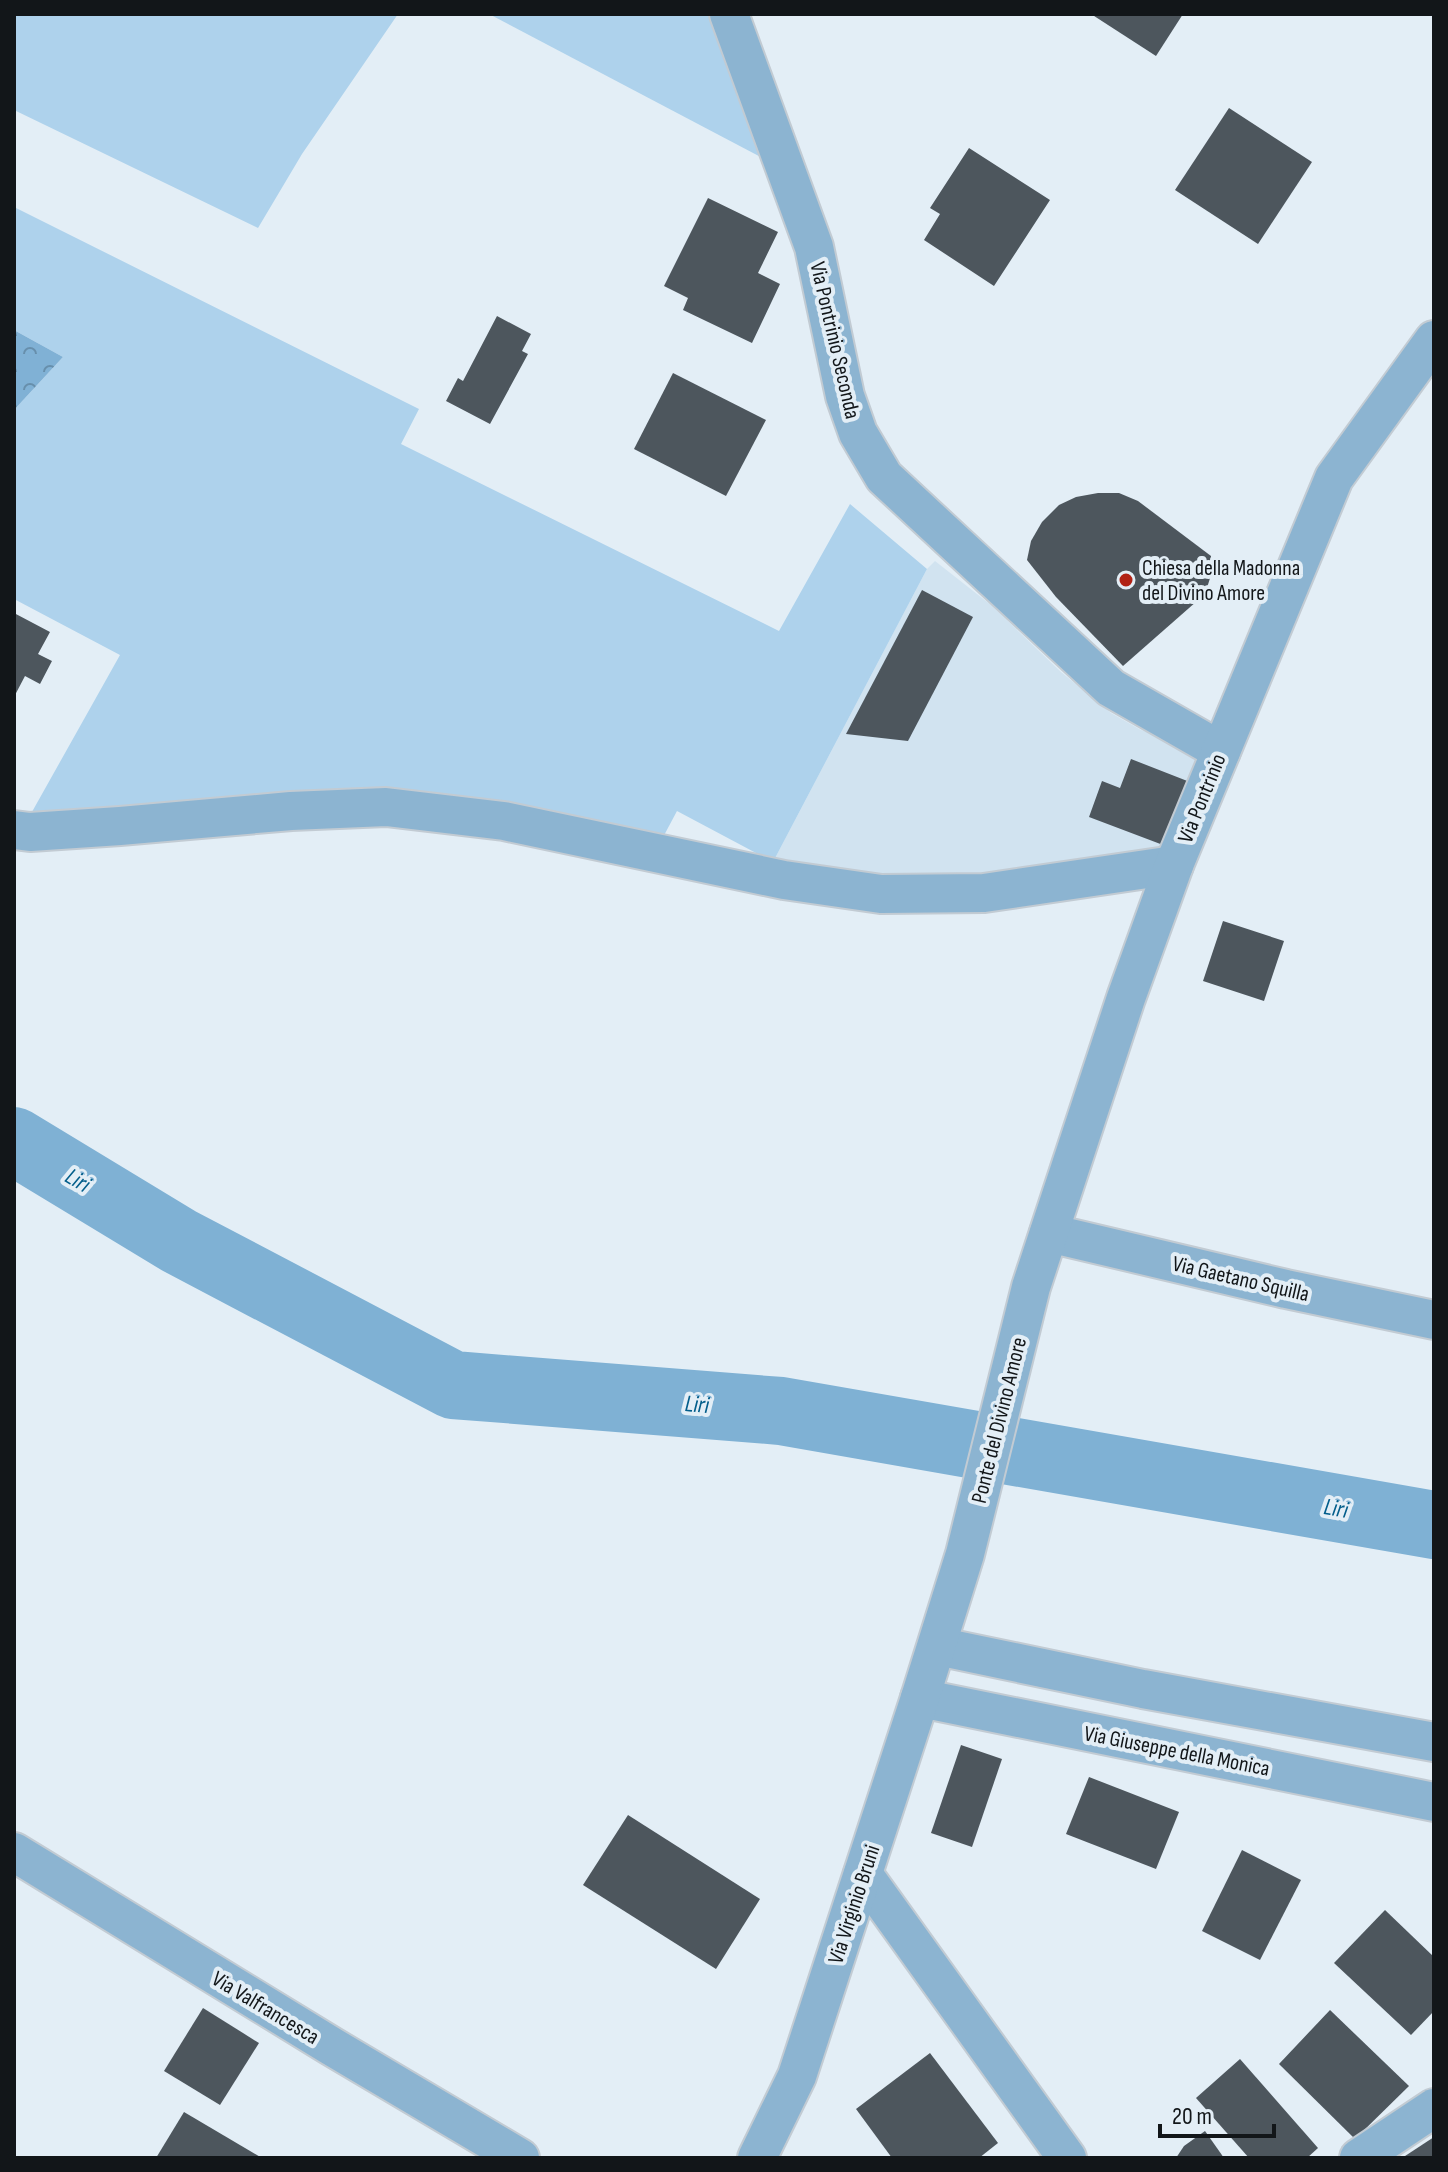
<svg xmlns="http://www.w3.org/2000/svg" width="1448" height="2172" font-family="'Sofia Sans Condensed',sans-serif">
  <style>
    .built { fill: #d1e3f0 }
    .grass { fill: #aed2ec }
    .forest { fill: url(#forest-crowns) }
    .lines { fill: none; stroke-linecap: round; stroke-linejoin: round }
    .river { stroke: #7fb1d4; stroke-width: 68 }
    .building { fill: #4d565d }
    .minor-casing { stroke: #c2cbd3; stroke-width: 42 }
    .minor { stroke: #8cb4d1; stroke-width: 38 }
    .poi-dot { fill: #b12215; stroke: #e3eef6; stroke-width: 3 }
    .labels { text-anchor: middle; stroke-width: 8; stroke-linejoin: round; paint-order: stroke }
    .street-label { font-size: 22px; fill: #121619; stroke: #e3eef6 }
    .poi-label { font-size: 22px; fill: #121619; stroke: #e3eef6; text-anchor: start }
    .water-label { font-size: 24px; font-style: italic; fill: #035e8b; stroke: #e3eef6 }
  </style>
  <defs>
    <pattern id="forest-crowns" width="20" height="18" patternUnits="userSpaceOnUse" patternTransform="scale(2)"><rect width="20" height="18" fill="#80b1d5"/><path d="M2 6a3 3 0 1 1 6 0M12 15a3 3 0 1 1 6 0" fill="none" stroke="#678fac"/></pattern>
  </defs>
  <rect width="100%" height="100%" fill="#e3eef6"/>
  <polygon class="built" points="935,561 991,605 1061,672 1111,713 1141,730 1213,755 1169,856 890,883 773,862 927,569"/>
  <g class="grass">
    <polygon points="14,14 398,14 302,154 258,228 14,110"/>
    <polygon points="489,14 717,14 774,164"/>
    <polygon points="14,207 419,409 401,444 779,631 850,504 927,569 773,862 677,811 661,841 490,804 28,819 120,655 14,599 14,410 63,357 14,330"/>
  </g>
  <polygon class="forest" points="14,330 63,357 14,410"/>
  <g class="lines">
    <polyline class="river" points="14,1141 179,1241 453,1385 781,1411 1434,1525"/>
  </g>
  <g class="building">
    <polygon points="1091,14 1183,14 1156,56"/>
    <polygon points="1229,108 1312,162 1258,244 1175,190"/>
    <polygon points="969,148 1050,200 994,286 924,240 940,214 930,208"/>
    <polygon points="708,198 778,232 758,273 780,284 752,343 683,310 688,298 664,286"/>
    <polygon points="497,316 531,334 522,351 528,354 490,424 446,401 458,378 463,381"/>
    <polygon points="673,373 766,420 726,496 634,449"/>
    <polygon points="1098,493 1119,493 1138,501 1211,556 1211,575 1205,594 1123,666 1056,597 1027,560 1031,541 1042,522 1059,505 1076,497"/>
    <polygon points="922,590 973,617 908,741 846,734"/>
    <polygon points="14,613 50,632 38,654 52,661 40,684 25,676 14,697"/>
    <polygon points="1131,759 1195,784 1171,848 1089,817 1102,781 1120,788"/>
    <polygon points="1223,921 1284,941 1264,1001 1203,981"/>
    <polygon points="961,1745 1002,1759 972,1847 931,1833"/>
    <polygon points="1089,1777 1179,1812 1156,1869 1066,1834"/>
    <polygon points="628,1815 760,1899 716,1969 583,1885"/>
    <polygon points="1242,1850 1301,1880 1260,1960 1202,1931"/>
    <polygon points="1385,1910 1434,1957 1434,2011 1411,2035 1334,1963"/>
    <polygon points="203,2008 259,2043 220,2105 164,2071"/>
    <polygon points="1330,2010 1409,2086 1355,2139 1279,2064"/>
    <polygon points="930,2053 998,2143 979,2158 892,2158 856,2109"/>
    <polygon points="1240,2059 1318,2148 1307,2158 1249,2158 1196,2098"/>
    <polygon points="184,2112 262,2158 156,2158"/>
    <polygon points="1205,2131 1224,2158 1176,2158 1184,2146"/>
    <polygon points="1434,2137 1434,2158 1402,2158"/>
  </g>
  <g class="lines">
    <g class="minor-casing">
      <g id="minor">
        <polyline points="729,14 814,247 845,396 858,433 884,477 1111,688 1221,751"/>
        <polyline points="14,830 30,832 120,826 291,811 386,807 504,821 784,880 881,894 984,893 1174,865"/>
        <polyline points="1049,1233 1286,1289 1434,1320"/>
        <polyline points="937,1646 1143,1689 1434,1742"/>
        <polyline points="920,1698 1434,1802"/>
        <polyline points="14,1852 331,2046 520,2158"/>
        <polyline points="863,1874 1067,2158"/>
        <polyline points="757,2158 797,2076 920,1698 965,1554 1031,1287 1126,998 1174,865 1334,478 1434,340"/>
        <polyline points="1359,2158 1434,2108"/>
      </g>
    </g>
    <use href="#minor" class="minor"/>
  </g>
  <circle class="poi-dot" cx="1126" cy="580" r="8"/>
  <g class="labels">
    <g class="street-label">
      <text transform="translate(836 340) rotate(77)" y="8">Via Pontrinio Seconda</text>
      <text transform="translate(1201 798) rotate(-68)" y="8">Via Pontrinio</text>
      <text transform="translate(1241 1278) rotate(13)" y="8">Via Gaetano Squilla</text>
      <text transform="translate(998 1420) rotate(-76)" y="8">Ponte del Divino Amore</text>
      <text transform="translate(1177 1750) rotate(11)" y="8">Via Giuseppe della Monica</text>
      <text transform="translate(853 1904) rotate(-72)" y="8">Via Virginio Bruni</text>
      <text transform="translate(266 2007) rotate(31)" y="8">Via Valfrancesca</text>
    </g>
    <g class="poi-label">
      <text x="1142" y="575">Chiesa della Madonna<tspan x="1142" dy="25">del Divino Amore</tspan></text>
    </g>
    <g class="water-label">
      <text transform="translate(78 1180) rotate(31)" y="8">Liri</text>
      <text transform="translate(697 1404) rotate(5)" y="8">Liri</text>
      <text transform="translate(1336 1508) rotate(10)" y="8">Liri</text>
    </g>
  </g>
  <rect width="1448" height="2172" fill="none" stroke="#121619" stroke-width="32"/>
  <path d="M1160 2124v12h114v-12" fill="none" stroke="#121619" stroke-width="4"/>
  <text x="1172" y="2124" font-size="24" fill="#121619" stroke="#e3eef6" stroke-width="6" paint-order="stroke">20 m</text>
</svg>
